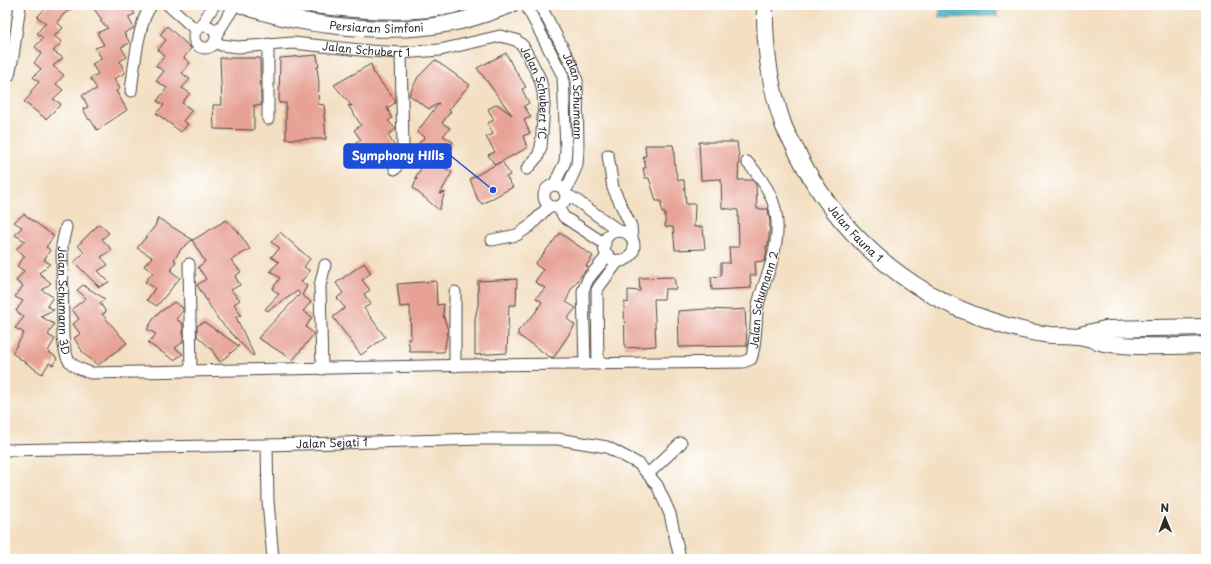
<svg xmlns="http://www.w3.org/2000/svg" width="1211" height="564" font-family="'Playpen Sans',sans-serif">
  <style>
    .water { fill: #3fabbe; stroke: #356b74 }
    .building { fill: #e7a295 }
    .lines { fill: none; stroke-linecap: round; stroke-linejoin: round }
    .street-casing { stroke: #494642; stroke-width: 13 }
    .secondary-casing { stroke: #494642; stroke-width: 18 }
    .street { stroke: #fff; stroke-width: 11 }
    .secondary { stroke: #fff; stroke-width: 16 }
    .labels { text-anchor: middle; stroke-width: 3; stroke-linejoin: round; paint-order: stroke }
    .street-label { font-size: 11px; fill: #2b2b2b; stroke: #fff }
    .leader { fill: none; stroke: #1d4ed8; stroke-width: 1.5 }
    .callout-dot { fill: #1d4ed8; stroke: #fff; stroke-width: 1.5 }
    .callout { fill: #1d4ed8; stroke: #1d4ed8; stroke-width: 1.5 }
    .callout-label { font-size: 12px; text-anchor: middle; font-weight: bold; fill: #fff }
  </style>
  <rect width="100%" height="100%" fill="#fff"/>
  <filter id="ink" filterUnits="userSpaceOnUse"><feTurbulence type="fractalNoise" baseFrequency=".025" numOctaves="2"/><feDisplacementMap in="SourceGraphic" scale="8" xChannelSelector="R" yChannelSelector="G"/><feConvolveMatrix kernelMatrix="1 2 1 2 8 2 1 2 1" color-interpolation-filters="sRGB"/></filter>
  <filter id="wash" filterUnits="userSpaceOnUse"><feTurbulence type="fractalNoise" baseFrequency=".012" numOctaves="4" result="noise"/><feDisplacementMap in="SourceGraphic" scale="16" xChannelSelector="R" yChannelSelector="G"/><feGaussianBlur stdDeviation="0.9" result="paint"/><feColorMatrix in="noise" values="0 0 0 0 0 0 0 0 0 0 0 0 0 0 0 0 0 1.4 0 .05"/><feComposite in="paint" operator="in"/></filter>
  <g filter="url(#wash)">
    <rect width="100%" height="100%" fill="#f3dfc2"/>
    <polygon class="water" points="970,5 997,5 997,16 940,18 940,6"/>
    <g id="blocks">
      <g class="building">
        <polygon points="49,5 77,5 64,14 57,22 63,28 54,36 62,42 53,51 63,58 53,66 64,75 56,84 63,90 53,99 61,104 46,119 24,102 32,93 30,92 39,82 33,77 41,69 34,63 42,53 35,47 43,38 37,33 46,23 37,17"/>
        <polygon points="103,5 129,5 135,14 128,17 134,28 124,33 130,43 121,47 127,57 120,61 125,73 114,79 120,89 116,91 127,110 97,130 90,119 89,120 83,109 88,107 82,95 97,89 90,78 98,74 92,64 102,59 95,48 104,45 97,33 108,28 100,21 102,20 94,9"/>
        <polygon points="167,26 191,48 184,58 190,63 182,73 190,79 182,88 190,93 182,103 192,110 183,121 188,124 181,132 156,113 164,105 157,101 167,88 156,81 164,71 156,66 165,56 158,50 166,40 160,35"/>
        <polygon points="506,53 512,65 526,87 522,89 529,103 524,106 531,117 524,120 530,133 523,136 527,148 495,165 488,155 495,152 486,137 493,134 488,123 494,120 488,109 497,104 512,115 477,68"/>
        <polygon points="317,55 319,67 317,67 319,84 318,104 324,105 325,113 324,113 326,139 286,139 286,103 279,103 280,58"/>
        <polygon points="220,58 260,58 261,106 254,105 254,130 214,129 213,105 222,105"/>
        <polygon points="435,60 470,85 464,91 449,110 451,111 442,123 450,128 443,136 453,142 447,155 451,157 443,167 452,172 440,194 445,192 439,210 413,188 417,178 415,178 423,165 417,161 423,151 416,146 425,137 417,132 439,103 429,109 409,95 418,77"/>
        <polygon points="371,64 374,74 395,100 395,103 387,108 392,118 388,121 396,129 388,135 395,147 365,168 357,159 363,155 356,143 361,140 354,130 361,125 348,105 352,106 334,85"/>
        <polygon points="699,142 737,142 739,158 738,180 753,180 756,185 757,209 768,209 770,222 768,246 766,246 767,253 765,261 755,262 756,275 750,275 751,288 712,290 711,277 721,276 721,263 730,263 729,247 739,247 738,210 722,208 721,179 701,180"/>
        <polygon points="645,145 673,145 675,154 674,154 675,168 678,180 684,180 686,204 695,204 694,227 703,227 705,249 675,250 673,227 665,227 665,213 662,213 661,201 656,201 649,178 645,178 643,168 646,168 643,156 646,156"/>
        <polygon points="502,161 510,175 506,177 513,187 482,204 478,200 470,179"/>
        <polygon points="24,214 54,236 46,247 50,250 44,260 50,264 39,273 51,283 42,290 53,297 47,306 54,310 40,316 54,324 48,335 55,339 48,351 57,358 53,365 49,363 42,374 12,353 24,333 15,328 24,317 16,311 23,301 15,297 23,286 16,281 24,271 17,266 25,256 16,249 25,241 15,235 22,227 14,222"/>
        <polygon points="158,218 193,240 226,220 237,230 250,249 231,260 241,272 235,276 240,285 231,290 240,300 234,304 241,315 236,317 254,355 253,356 218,319 197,285 206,279 198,267 205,262 192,240 181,249 174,260 176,261 171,271 180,278 157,306 147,300 155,288 145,282 153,272 144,266 152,257 137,248 155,226"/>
        <polygon points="99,224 109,233 102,239 112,250 101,257 108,265 98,271 109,282 99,287 74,262 84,253 78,245"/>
        <polygon points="280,232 310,259 304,267 310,271 301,282 307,286 302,295 311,302 303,311 312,317 306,327 314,334 293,360 258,338 300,294 298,291 267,311 265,309 279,294 272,289 280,278 270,271 279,262 271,257 280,248 271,242"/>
        <polygon points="560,233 593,256 586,266 588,267 571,289 566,302 576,308 567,319 575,325 554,357 550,357 518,335 518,331 535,313 542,302 536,298 545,288 535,282 543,270 535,264"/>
        <polygon points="364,263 371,273 362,280 370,290 364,294 371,304 364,308 385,337 361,355 333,317 345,308 337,298 343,293 336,283"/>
        <polygon points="674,277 676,289 665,289 664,299 654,299 656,346 625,348 624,302 628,303 628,290 640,291 639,278"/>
        <polygon points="517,279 516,305 509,305 507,353 475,355 475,318 478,305 478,281"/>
        <polygon points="436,281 437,305 444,304 443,315 448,330 444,352 410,352 408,339 411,339 410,306 400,307 397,284"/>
        <polygon points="83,285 105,299 100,303 106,312 102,314 127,343 98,365 84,354 74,338 80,334 73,324 79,319 72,309 86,298 77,290"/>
        <polygon points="174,302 183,308 183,311 176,319 183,324 183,342 175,348 183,354 174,360 148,343 156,334 147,329 156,315"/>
        <polygon points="706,309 731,310 745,309 747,346 679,347 678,311"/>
        <polygon points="204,322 239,346 220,362 211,349 197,336 197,326"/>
      </g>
    </g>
  </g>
  <g filter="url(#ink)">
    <use href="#blocks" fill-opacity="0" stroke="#494642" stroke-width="1"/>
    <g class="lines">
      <g class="street-casing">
        <g id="street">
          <polyline points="168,5 196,30"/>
          <polyline points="526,5 563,76 566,149 565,162 554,185"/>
          <path id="s1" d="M 540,5 L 573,67 L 577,81 L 578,150 L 577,165 L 568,186 L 564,191"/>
          <circle cx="205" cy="37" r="11"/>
          <polyline points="201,26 214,5"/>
          <polyline points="216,35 235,5"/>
          <path id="s2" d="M 215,41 L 221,45 L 238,47 L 293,43 L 370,51 L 401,53 L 440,50 L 500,36 L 516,40 L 523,46 L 531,61 L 540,79 L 543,92 L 544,105 L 541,147 L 538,156 L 527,169"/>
          <polyline points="9,75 13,56 20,5"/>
          <path d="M 131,91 C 134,69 138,20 152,5"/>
          <polyline points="268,119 268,44"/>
          <polyline points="608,155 613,188 631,226 632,239"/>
          <polyline points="395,169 401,155 403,147 401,53"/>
          <circle cx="555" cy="196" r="11"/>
          <polyline points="566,196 571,197 576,200 619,231"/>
          <polyline points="558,207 564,217 605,244"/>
          <path id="s3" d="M 66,227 L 62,245 L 63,337 C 66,361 67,365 91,373 L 474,365 L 743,362 L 751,359 C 757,342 755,323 758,305 C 761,291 767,278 771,264 C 784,221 777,194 747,162"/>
          <circle cx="619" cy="246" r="15"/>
          <polyline points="492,240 517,235 530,226 549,206"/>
          <polyline points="189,264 191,371"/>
          <polyline points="455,292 455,366"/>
          <polyline points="585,364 583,291 588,279 608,255"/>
          <polyline points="598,364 597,290 601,284 619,260"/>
          <polyline points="322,369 320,286 325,265"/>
          <polyline points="267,445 268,501 273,559"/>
          <path id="s4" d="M 5,450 L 267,445 L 481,439 L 558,439 L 607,447 L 639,464 L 657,485 L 670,514 L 679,554 L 679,559"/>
          <polyline points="648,474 681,443"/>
        </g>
      </g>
      <g class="secondary-casing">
        <g id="secondary">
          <path id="s5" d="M 242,5 C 297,26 388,35 446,24 C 468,20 489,13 510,5"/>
          <path d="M 314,5 C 359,10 410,15 454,5"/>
          <path id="s6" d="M 765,5 C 764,45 770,86 783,124 C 786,133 792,141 796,150 C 834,229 905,293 989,320 C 1009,327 1030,333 1051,335 C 1059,335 1068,335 1076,336 C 1086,336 1095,341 1104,343 C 1137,348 1173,346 1206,345"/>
          <polyline points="1080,335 1105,329 1206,327"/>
        </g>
      </g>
      <use href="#street" class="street"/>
      <use href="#secondary" class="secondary"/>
    </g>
  </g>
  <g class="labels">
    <g class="street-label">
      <text dy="4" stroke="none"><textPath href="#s5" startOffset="137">Persiaran Simfoni</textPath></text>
      <text dy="4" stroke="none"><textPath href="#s2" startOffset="153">Jalan Schubert 1</textPath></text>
      <text dy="4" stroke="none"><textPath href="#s2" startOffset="364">Jalan Schubert 1C</textPath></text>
      <text dy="4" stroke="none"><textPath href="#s1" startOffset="99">Jalan Schumann</textPath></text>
      <text dy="4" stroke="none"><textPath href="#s6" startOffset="253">Jalan Fauna 1</textPath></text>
      <text dy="4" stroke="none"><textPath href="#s3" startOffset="882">Jalan Schumann 2</textPath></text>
      <text dy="4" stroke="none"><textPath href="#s3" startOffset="74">Jalan Schumann 3D</textPath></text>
      <text dy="4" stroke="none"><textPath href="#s4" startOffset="327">Jalan Sejati 1</textPath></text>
    </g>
  </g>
  <path class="leader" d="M493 190L451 156"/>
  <circle class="callout-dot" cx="493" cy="190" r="4"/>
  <rect class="callout" x="344" y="144" width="107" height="24" rx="4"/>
  <g class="callout-label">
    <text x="398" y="160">Symphony HIlls</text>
  </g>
  <rect width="1211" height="564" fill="none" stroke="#fff" stroke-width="20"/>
  <g transform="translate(1165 518) rotate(359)" stroke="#ffffff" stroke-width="3" paint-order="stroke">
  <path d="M0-3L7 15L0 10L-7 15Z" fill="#2b2b2b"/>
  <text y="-6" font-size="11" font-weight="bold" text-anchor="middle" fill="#2b2b2b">N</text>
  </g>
</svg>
